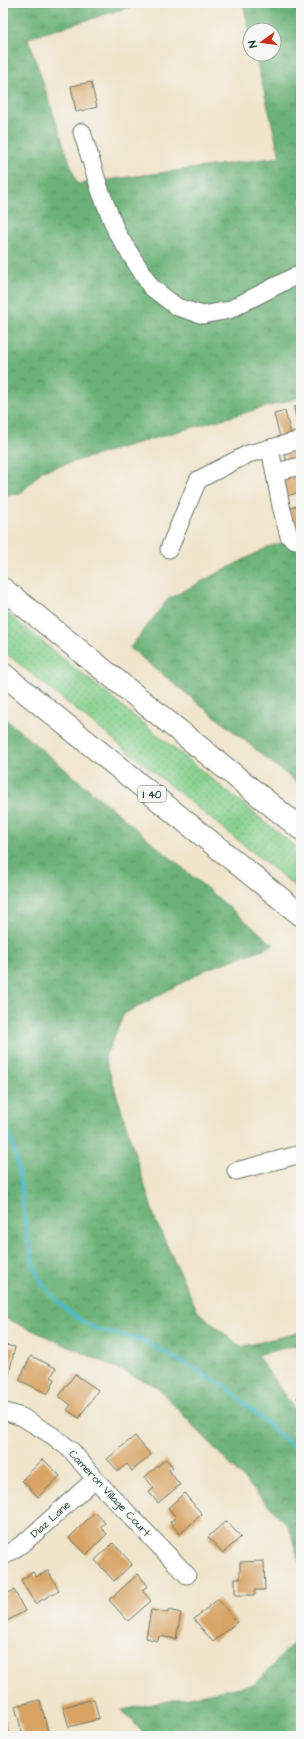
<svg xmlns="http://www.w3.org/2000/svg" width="304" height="1739" font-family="'Architects Daughter',sans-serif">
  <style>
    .grass { fill: url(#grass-dots); stroke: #528660 }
    .forest { fill: url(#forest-crowns); stroke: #467856 }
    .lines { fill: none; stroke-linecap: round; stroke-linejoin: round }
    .stream { stroke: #4bb9c4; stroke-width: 4 }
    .building { fill: #d8a466 }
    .minor-casing { stroke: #687768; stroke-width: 19 }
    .highway-casing { stroke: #687768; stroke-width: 24 }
    .minor { stroke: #fff; stroke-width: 17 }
    .highway { stroke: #fff; stroke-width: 22 }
    .labels { text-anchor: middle; stroke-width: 3; stroke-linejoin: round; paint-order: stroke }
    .shield { fill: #f6f6f2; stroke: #60746d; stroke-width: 1 }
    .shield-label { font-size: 10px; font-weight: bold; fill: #1f3d34 }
    .street-label { font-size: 11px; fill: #1f3d34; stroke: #f6f6f2 }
  </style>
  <defs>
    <pattern id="grass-dots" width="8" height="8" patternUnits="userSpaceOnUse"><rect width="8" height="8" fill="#86d08d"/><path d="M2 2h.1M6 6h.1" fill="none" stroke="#6daa74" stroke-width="1.8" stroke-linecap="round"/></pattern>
    <pattern id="forest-crowns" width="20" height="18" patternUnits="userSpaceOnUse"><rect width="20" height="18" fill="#6cb278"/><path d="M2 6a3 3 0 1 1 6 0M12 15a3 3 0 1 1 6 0" fill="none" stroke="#589263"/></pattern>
  </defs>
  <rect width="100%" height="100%" fill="#f6f6f2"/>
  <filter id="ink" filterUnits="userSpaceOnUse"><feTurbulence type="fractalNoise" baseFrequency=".025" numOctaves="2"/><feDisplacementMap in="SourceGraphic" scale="8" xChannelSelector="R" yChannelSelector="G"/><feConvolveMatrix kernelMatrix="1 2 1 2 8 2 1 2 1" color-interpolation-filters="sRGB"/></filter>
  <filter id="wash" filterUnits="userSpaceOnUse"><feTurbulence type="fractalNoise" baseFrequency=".012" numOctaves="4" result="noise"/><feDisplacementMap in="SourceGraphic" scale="16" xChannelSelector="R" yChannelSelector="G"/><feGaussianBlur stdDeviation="0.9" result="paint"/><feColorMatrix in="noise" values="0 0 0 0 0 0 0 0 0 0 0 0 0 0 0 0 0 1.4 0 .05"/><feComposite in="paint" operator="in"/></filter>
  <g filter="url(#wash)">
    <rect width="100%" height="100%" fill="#f0e4ca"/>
    <polygon class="grass" points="3,610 301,851 301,891 3,651"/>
    <g class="forest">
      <polygon points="3,3 143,3 28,38 77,184 280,157 255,54 274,54 274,30 250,30 250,33 243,3 301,3 301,397 165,435 42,471 20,494 3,495"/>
      <polygon points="301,537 301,786 130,648 168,599 268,547"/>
      <polygon points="3,717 274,945 207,969 124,1014 105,1057 156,1222 198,1312 241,1347 301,1332 301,1344 257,1355 301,1419 301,1568 289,1527 156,1386 3,1317"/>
      <polygon points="301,1634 301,1736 146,1736 122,1710 256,1684"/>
    </g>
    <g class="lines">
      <path class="stream" d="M 3,1109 C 8,1129 14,1148 18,1168 C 24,1203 24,1240 37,1273 C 43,1290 69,1313 85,1323 C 104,1335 128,1334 148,1343 L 226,1387 L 301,1454"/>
    </g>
    <g id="blocks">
      <g class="building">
        <polygon points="91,82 97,107 76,112 71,86"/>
        <polygon points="301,405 301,430 299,431 294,407"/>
        <polygon points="285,411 291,434 280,437 274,414"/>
        <polygon points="301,448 301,461 287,464 285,453"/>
        <polygon points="301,474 301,492 283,497 279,479"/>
        <polygon points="301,505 301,530 291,532 286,509"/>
        <polygon points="5,1345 15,1347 7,1383 3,1382 3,1351"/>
        <polygon points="31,1356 56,1368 51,1377 55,1379 48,1394 19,1380"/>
        <polygon points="75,1374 98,1390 79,1418 67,1410 71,1405 59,1396"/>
        <polygon points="301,1383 301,1403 297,1398 300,1392 297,1386"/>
        <polygon points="135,1436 151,1455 132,1471 127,1464 118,1471 107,1459"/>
        <polygon points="43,1459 60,1476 38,1497 22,1480"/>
        <polygon points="166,1459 173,1467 169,1470 180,1485 158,1503 149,1492 154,1488 145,1477"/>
        <polygon points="184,1493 202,1514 180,1534 170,1522 176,1517 168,1508"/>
        <polygon points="95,1512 105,1523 100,1527 107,1534 86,1555 69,1538"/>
        <polygon points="226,1521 241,1537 223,1553 208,1537"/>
        <polygon points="113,1543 132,1564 114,1581 95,1560"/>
        <polygon points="264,1561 265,1590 255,1590 255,1595 235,1595 235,1579 240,1579 240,1562"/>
        <polygon points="48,1571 59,1590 35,1604 21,1580 33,1572 36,1577"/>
        <polygon points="138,1574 148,1586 142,1590 151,1601 128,1621 109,1600"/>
        <polygon points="14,1590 25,1611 3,1623 3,1596"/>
        <polygon points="218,1599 237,1622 213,1642 194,1619"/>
        <polygon points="151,1610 168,1613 168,1610 181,1613 176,1639 159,1636 158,1641 146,1638"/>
        <polygon points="94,1699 99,1719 69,1727 63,1707"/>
        <polygon points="40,1700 49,1735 23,1736 15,1706"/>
        <polygon points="3,1719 5,1719 9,1736 3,1736"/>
      </g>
    </g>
  </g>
  <g filter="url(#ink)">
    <use href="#blocks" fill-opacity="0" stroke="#687768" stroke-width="1"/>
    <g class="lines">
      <g class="minor-casing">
        <g id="minor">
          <polyline points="82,132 100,190 117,233 151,287 177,307 203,315 229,310 301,273"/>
          <polyline points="270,448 281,506 289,536 295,540 301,540"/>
          <polyline points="275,472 301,466"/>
          <polyline points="169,549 198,480 248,454 301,440"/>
          <polyline points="236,1171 301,1154"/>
          <polyline points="3,1411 22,1417 53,1436 72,1451 95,1479 187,1575"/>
          <polyline points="3,1557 25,1542 95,1479"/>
        </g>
      </g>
      <g class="highway-casing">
        <g id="highway">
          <polyline points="3,589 301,829"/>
          <polyline points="3,674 301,915"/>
        </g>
      </g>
      <use href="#minor" class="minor"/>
      <use href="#highway" class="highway"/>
    </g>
  </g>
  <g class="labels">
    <rect class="shield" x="138" y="786" width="28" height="16" rx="3"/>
    <g class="shield-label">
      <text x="152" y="798">I 40</text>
    </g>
    <g class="street-label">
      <text transform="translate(110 1493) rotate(47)" y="4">Cameron Village Court</text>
      <text transform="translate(50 1519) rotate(-42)" y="4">Diaz Lane</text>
    </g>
  </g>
  <rect width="304" height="1739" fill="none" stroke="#f6f6f2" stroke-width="16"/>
  <g transform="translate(262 42) rotate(256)"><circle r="19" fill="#f6f6f2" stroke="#a0aca6"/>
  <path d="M0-3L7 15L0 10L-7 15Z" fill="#c8321e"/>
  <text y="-6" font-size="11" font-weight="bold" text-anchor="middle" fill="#1f3d34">N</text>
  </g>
</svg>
